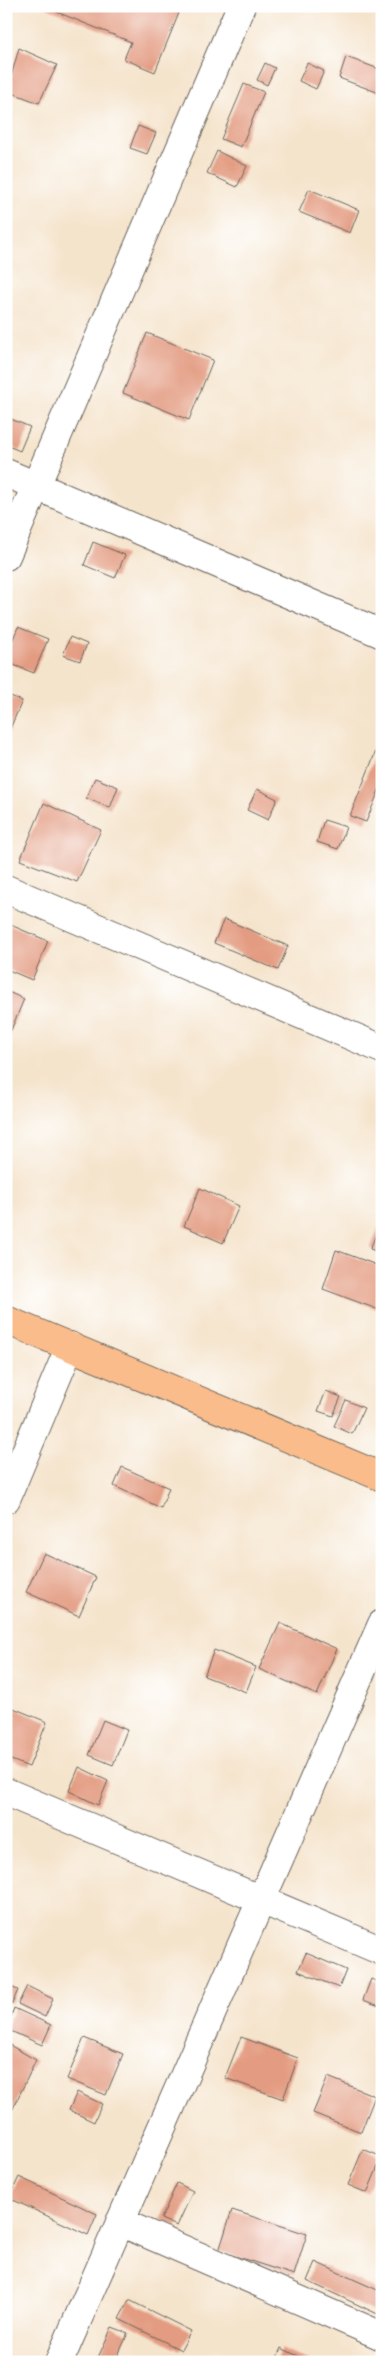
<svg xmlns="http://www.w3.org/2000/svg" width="388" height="2368" font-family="Pangolin,sans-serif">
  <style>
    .building { fill: #e39b81 }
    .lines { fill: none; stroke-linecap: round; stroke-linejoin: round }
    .minor-casing { stroke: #68625a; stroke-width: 30 }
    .major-casing { stroke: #68625a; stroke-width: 30 }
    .minor { stroke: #fff; stroke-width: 28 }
    .major { stroke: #fabc8b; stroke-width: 28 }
  </style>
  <rect width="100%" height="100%" fill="#fff"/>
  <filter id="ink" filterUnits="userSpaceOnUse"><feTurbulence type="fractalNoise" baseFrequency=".02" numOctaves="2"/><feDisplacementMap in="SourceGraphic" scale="10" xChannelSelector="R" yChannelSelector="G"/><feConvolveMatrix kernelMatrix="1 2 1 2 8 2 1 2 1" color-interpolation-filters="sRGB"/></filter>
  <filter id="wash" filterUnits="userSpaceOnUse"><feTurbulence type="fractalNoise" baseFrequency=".0096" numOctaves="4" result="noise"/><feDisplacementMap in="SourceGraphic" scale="20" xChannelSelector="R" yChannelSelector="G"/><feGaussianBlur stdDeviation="1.12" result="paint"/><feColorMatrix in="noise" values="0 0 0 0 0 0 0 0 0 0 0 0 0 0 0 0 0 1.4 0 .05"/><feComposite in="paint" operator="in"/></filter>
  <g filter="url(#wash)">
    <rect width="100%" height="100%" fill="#f5e4cc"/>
    <g id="blocks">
      <g class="building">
        <polygon points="42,6 161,6 179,13 155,72 124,59 131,42"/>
        <polygon points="19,48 57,65 39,103 7,91"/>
        <polygon points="346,57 382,70 382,94 339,78"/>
        <polygon points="265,63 275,68 267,85 257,80"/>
        <polygon points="307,63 324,71 316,89 299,81"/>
        <polygon points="244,84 264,92 241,147 221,139"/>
        <polygon points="138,126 156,133 147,154 130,148"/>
        <polygon points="217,151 247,166 237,187 207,173"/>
        <polygon points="309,189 359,210 350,233 299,212"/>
        <polygon points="147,333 213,360 189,420 123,393"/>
        <polygon points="6,417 30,427 20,451 6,445"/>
        <polygon points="93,542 125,555 115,578 84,565"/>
        <polygon points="18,627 48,639 34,673 6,662 6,656"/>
        <polygon points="70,637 87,644 80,661 63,655"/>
        <polygon points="6,694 22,701 6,738"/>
        <polygon points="382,736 382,783 366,822 350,816"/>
        <polygon points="95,778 118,787 110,808 86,798"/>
        <polygon points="257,789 277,799 268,820 247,810"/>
        <polygon points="44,803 101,830 77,882 20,860"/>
        <polygon points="324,820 346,827 338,849 317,842"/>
        <polygon points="224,919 288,946 278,970 214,943"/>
        <polygon points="6,923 48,941 32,980 6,969"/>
        <polygon points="6,991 24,999 6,1042"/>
        <polygon points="200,1188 239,1206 223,1243 184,1226"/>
        <polygon points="382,1220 382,1253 370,1249"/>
        <polygon points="336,1250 382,1267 382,1311 323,1289"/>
        <polygon points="326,1391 341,1397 333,1416 318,1411"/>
        <polygon points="346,1400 364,1408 352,1434 334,1426"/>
        <polygon points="122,1467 169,1488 161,1508 114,1486"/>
        <polygon points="44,1553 96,1577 79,1616 26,1592"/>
        <polygon points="280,1623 337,1649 317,1695 259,1669"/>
        <polygon points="214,1650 256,1667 246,1692 204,1676"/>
        <polygon points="6,1705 47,1722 29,1767 6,1758"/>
        <polygon points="103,1720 127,1730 113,1765 89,1755"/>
        <polygon points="79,1767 108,1781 98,1805 69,1791"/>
        <polygon points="306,1953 346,1970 339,1988 298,1971"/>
        <polygon points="371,1979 382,1983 382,2007 363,2000"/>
        <polygon points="6,1985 18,1990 12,2004 6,2002"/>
        <polygon points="27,1986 53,1999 45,2017 18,2004"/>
        <polygon points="14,2008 51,2025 42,2045 6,2029"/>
        <polygon points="241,2037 298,2058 283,2099 225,2078"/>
        <polygon points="84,2038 123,2054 106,2095 67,2079"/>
        <polygon points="6,2043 36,2060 6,2123"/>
        <polygon points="328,2077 375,2096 361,2132 313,2113"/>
        <polygon points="77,2092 102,2104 94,2122 69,2110"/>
        <polygon points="363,2149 382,2157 367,2193 348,2185"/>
        <polygon points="19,2177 97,2214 88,2235 9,2198"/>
        <polygon points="177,2183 193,2191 177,2226 161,2219"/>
        <polygon points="232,2210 307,2234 294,2275 219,2251"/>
        <polygon points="315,2262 382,2292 382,2316 307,2281"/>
        <polygon points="129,2300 191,2331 181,2350 119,2319"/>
        <polygon points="112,2327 128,2333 115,2362 96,2362"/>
        <polygon points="281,2348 311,2362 275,2362"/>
      </g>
    </g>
  </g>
  <g filter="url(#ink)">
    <use href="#blocks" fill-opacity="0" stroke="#68625a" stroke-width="1"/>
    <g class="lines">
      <g class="minor-casing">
        <g id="minor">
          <polyline points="6,473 382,634"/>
          <polyline points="6,556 241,6"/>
          <polyline points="6,889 382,1049"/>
          <polyline points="6,1499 70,1346"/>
          <polyline points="6,1792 382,1951"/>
          <polyline points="120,2222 382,2336"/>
          <polyline points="59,2362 382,1624"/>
        </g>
      </g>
      <g class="major-casing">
        <polyline id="major" points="6,1320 382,1477"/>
      </g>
      <use href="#minor" class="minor"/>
      <use href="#major" class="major"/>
    </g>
  </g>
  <rect width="388" height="2368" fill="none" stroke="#fff" stroke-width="25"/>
</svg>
